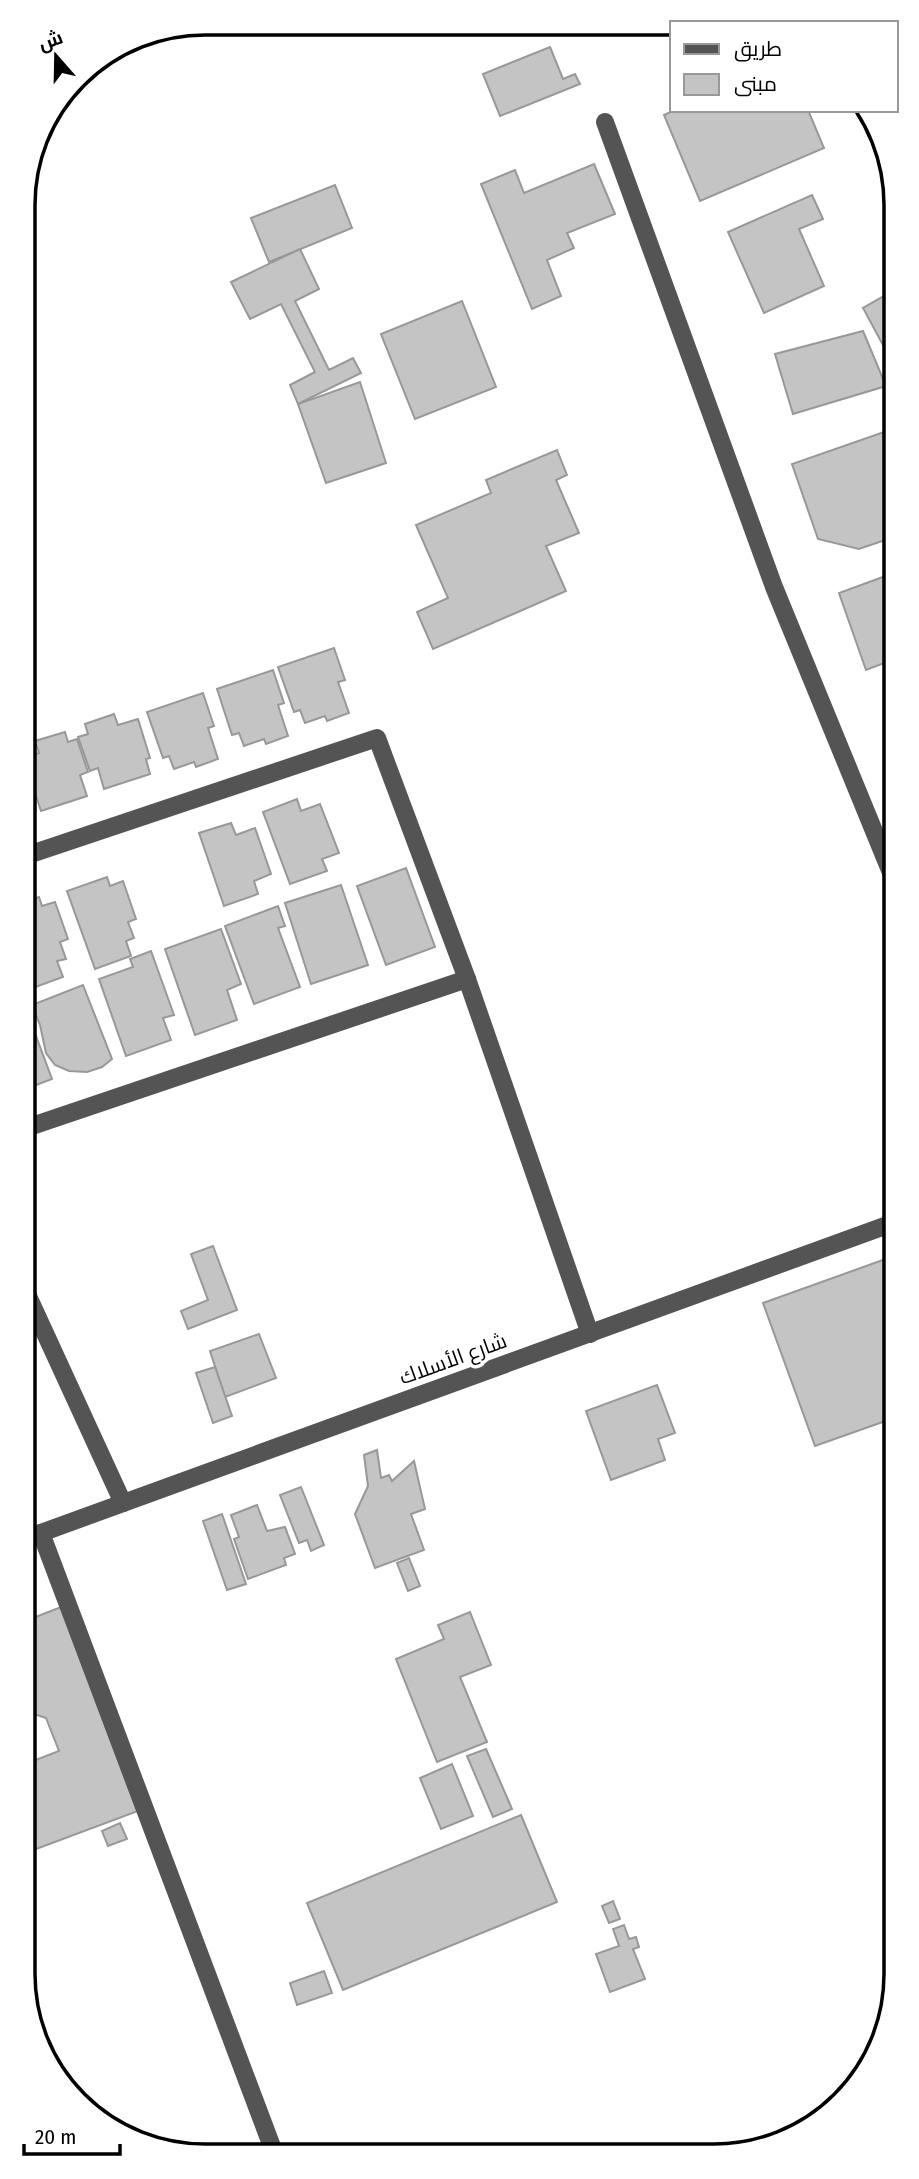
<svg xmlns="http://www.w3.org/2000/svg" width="919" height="2179" font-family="'Fira Sans Condensed',Cairo,sans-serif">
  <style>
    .building { fill: #c4c4c4; stroke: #989898; stroke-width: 2 }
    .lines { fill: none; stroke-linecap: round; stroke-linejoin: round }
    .minor { stroke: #545454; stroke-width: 18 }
    .labels { text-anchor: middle; stroke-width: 7; stroke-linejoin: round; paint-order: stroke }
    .street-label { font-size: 21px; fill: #000; stroke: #fff }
    .rim { fill: none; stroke: #000; stroke-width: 3.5 }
  </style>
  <rect width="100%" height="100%" fill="#fff"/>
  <g class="building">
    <polygon points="550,47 563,79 575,74 580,84 500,116 483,74"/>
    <polygon points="675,110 808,110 824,148 700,201 664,115"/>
    <polygon points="594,164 615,214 567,233 574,248 547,260 561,296 532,309 481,184 515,170 524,193"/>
    <polygon points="335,185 352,228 269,262 251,218"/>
    <polygon points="812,195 823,219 799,229 824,286 764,313 728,232"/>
    <polygon points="300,249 319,289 295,301 329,370 353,358 361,373 298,404 290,385 315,372 281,304 250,319 231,282"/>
    <polygon points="891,292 891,344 884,347 863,308"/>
    <polygon points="462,301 496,387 415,419 381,334"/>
    <polygon points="863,331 886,386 793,414 775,354"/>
    <polygon points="360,382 386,463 326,483 298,404"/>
    <polygon points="884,432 891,452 891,538 859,549 818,539 792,464"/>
    <polygon points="557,450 567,475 556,480 579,533 546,546 566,591 433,649 417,612 448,598 416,525 491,493 486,480"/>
    <polygon points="891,574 892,660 866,670 839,593"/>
    <polygon points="334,648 345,680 338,682 349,713 327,721 325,716 305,723 300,710 294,712 278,667"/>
    <polygon points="273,670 284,703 278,705 288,736 266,744 264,739 244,746 239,733 232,735 217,689"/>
    <polygon points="203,693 214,726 208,728 218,759 196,767 194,762 174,769 169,756 163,758 147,712"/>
    <polygon points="114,714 118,725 138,719 150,758 146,759 150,774 104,789 98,768 90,771 78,737 88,734 85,724"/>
    <polygon points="65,732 68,742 77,739 88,772 80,775 87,796 41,811 36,796 31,798 25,778 25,757 39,753 35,741"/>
    <polygon points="297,799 301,811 320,804 339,853 322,859 327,871 290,884 263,812"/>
    <polygon points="231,823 236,835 255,828 271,874 254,881 258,894 224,906 199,833"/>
    <polygon points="406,868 435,947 386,965 357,886"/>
    <polygon points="107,877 110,886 123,881 136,919 128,922 134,938 126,941 131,956 95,969 67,891"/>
    <polygon points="341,885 368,965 311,984 285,903"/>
    <polygon points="39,897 42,906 55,902 68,939 60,942 66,959 57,961 63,977 27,990 25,902"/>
    <polygon points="278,906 285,926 278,928 300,987 254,1004 225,926"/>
    <polygon points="221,929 241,984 227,990 237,1020 195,1035 165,949"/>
    <polygon points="151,951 174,1015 163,1018 171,1040 126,1056 99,979 133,967 130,959"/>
    <polygon points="83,985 112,1059 102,1067 87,1072 69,1071 55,1065 46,1053 40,1025 32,1005"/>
    <polygon points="26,1009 52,1079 26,1089"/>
    <polygon points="213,1246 237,1310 188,1329 181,1311 208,1300 191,1254"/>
    <polygon points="894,1256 894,1418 815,1446 763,1303"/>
    <polygon points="259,1334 276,1378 225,1397 210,1351"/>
    <polygon points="27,1347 34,1367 27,1370"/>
    <polygon points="215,1367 232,1416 213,1423 196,1373"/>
    <polygon points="657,1385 675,1433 658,1439 665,1460 611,1480 586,1411"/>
    <polygon points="377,1450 381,1478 389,1475 392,1481 414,1461 425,1509 411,1514 424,1550 375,1568 355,1514 368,1486 364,1455"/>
    <polygon points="301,1487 324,1545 311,1551 307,1540 299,1543 280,1495"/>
    <polygon points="257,1505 267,1531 285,1527 295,1554 284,1558 286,1565 248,1579 234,1539 239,1537 231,1515"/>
    <polygon points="222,1514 246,1584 227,1590 203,1521"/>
    <polygon points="409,1558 420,1586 408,1591 397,1563"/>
    <polygon points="61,1607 138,1811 28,1852 28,1763 59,1751 46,1718 28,1712 28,1620"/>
    <polygon points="470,1612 491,1665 460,1677 487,1742 437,1762 396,1659 444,1639 438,1625"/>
    <polygon points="486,1749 512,1809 493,1817 467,1756"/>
    <polygon points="452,1764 473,1816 441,1829 420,1778"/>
    <polygon points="521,1815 557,1902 343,1990 307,1903"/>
    <polygon points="120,1823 127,1839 108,1846 102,1831"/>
    <polygon points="613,1901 620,1919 609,1923 602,1906"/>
    <polygon points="624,1925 629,1939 636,1937 639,1947 633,1949 645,1979 610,1992 596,1954 619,1946 613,1929"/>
    <polygon points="324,1971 332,1993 297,2005 290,1983"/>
  </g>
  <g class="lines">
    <g class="minor">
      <polyline points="605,122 774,587 892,875"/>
      <polyline points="889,157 890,159"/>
      <polyline points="25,856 377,738 467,979 26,1128"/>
      <polyline points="467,979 590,1334"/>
      <polyline points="27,1294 123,1503"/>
      <polyline points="41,1533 274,2152"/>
      <polyline points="27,1538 893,1223"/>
    </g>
  </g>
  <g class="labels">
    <g class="street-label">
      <text transform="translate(453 1359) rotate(-20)" y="7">شارع الأسلاك</text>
    </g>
  </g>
  <path d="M0 0H919V2179H0ZM205 35H714A170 170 0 0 1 884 205V1974A170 170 0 0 1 714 2144H205A170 170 0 0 1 35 1974V205A170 170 0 0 1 205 35Z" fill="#fff" fill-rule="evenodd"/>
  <path class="rim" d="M205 35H714A170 170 0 0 1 884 205V1974A170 170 0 0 1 714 2144H205A170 170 0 0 1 35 1974V205A170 170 0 0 1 205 35Z"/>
  <rect x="670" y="21" width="228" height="91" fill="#ffffff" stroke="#999999" stroke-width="2"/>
  <rect x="684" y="44" width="35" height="10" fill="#545454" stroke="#999999" stroke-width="2"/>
  <text x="734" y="56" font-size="21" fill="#000000">طريق</text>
  <rect x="684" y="74" width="35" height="21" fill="#c4c4c4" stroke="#999999" stroke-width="2"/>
  <text x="734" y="91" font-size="21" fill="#000000">مبنى</text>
  <g transform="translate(56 56) rotate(340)" stroke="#ffffff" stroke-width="5" paint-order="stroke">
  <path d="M0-5L12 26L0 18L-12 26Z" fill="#000000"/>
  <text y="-10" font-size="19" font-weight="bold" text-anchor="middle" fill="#000000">ش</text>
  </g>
  <path d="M24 2144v10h96v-10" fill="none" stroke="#000000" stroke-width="3.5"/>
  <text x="35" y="2144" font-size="21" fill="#000000" stroke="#ffffff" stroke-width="5" paint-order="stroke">20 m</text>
</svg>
